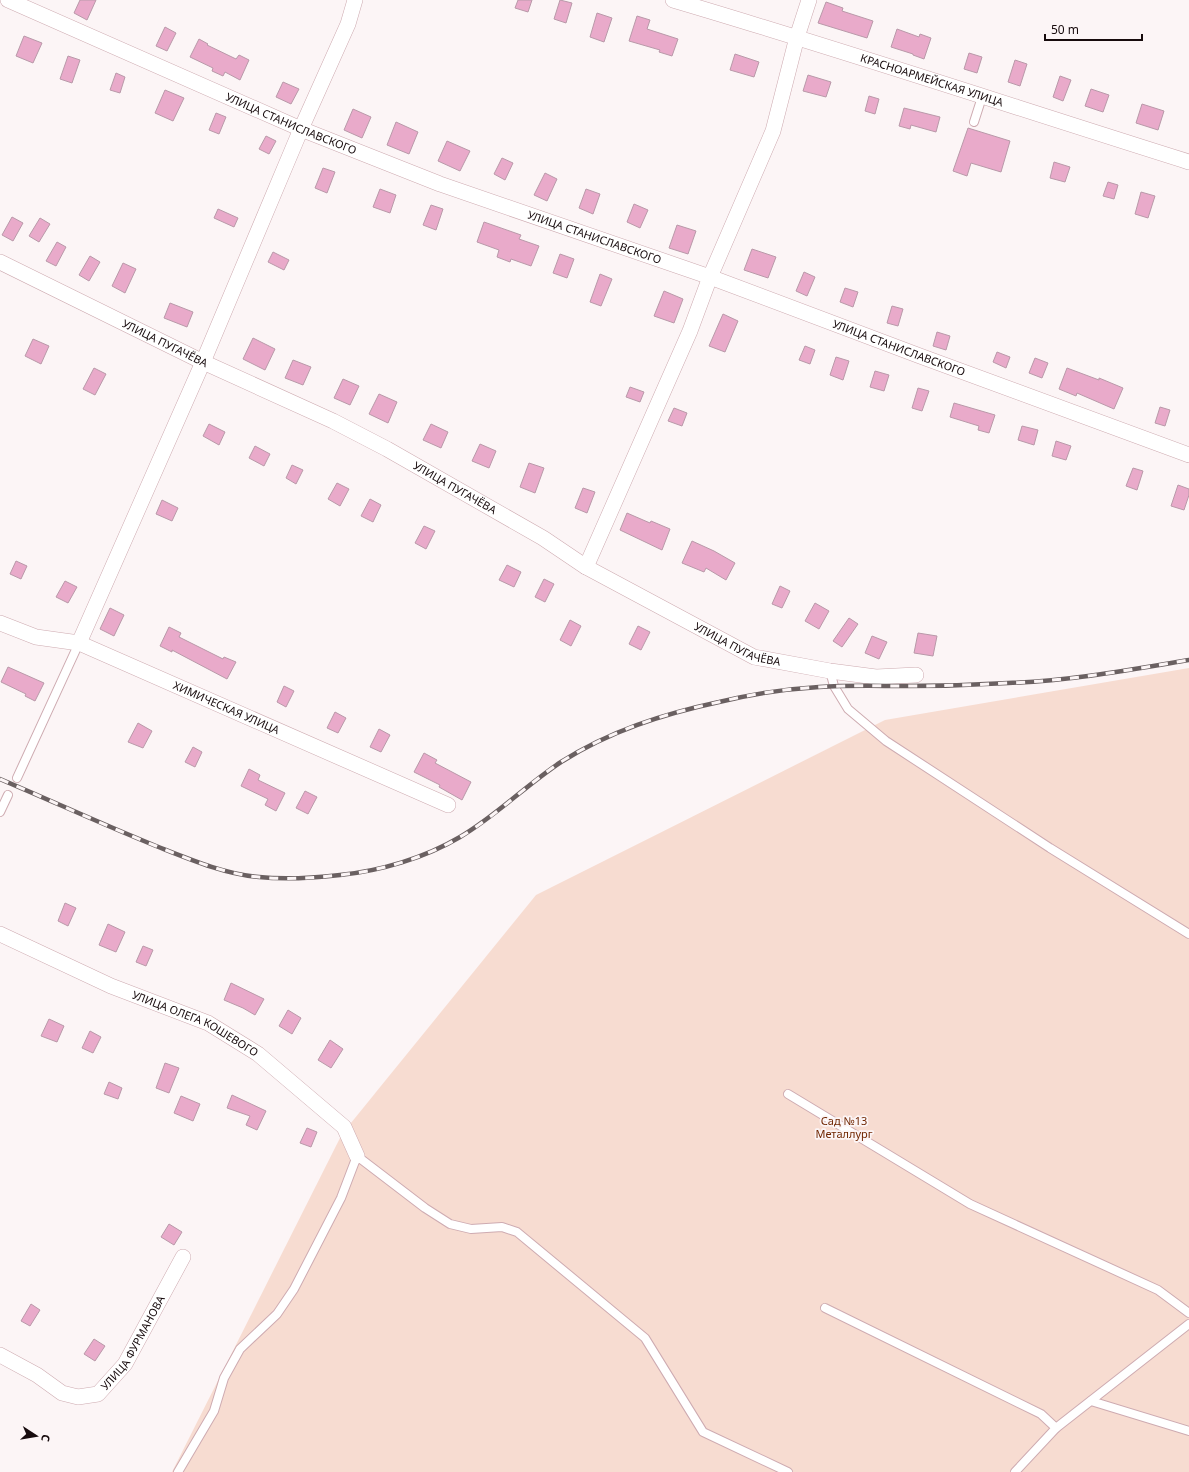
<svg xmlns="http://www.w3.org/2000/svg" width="1189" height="1472" font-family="'Noto Sans',sans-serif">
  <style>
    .green { fill: #f7dcd1 }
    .building { fill: #e9aaca; stroke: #b999a9 }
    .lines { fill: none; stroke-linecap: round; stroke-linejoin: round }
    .service-casing { stroke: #ceabb1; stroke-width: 10 }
    .minor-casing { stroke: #ceabb1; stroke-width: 16 }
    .service { stroke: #fff; stroke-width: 8 }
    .minor { stroke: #fff; stroke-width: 15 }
    .rail-casing { stroke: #6a6061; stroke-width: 4.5 }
    .rail { stroke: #fcf5f6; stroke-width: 3; stroke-dasharray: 9; stroke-linecap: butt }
    .labels { text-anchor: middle; stroke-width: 3.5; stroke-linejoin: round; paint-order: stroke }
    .street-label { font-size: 11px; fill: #170b0d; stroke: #fcf5f6 }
    .park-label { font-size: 11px; fill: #702600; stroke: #fcf5f6 }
  </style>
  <rect width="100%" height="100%" fill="#fcf5f6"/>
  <polygon class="green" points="1189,668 1189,1472 172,1472 342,1134 536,895 885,720"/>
  <g class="building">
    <polygon points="80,0 96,0 87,20 74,13"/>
    <polygon points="518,0 532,0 528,12 515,8"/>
    <polygon points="560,0 572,3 566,23 554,19"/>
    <polygon points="826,2 843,8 842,11 873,21 867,38 818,23"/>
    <polygon points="597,13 612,18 604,42 590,37"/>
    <polygon points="637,16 650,20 647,29 678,39 672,56 659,52 660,50 629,41"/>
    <polygon points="165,27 176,33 167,51 156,46"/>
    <polygon points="897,29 919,37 920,34 931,38 924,59 913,55 913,54 891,47"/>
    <polygon points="24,36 42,43 33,63 16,56"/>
    <polygon points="199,39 208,44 207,45 236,59 239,55 249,60 240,80 225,72 223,76 212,71 213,68 190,57"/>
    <polygon points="969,53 982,57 977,73 964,69"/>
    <polygon points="735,54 759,62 754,77 730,70"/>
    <polygon points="68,56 80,60 72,83 60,79"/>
    <polygon points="1015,60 1027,64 1020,86 1008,82"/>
    <polygon points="116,73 125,77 120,93 110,90"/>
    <polygon points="808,75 831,82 826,97 803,91"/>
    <polygon points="1060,76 1071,80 1063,101 1053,97"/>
    <polygon points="283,82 299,89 291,104 276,97"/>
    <polygon points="1091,89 1109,95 1103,112 1085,106"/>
    <polygon points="165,90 184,98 173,121 155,113"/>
    <polygon points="869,96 879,99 875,114 865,111"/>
    <polygon points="1142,104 1164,111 1158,130 1136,123"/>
    <polygon points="904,108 940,117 936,132 911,125 910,129 899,126"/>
    <polygon points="353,109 371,117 362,138 344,130"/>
    <polygon points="216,113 226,117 219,134 209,130"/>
    <polygon points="396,122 418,132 409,154 387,145"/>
    <polygon points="968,128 1010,141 1001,172 971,163 967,176 953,171"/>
    <polygon points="266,136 276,141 269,154 259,149"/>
    <polygon points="447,141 470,151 460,171 438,161"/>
    <polygon points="502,158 513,163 505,180 494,174"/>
    <polygon points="1054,162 1070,167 1065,182 1050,178"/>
    <polygon points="323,168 335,172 327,193 315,188"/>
    <polygon points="545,173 557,179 547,201 534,195"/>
    <polygon points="1108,182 1118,185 1114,199 1103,196"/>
    <polygon points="380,189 396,195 390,213 373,207"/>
    <polygon points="586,189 600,194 593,214 579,208"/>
    <polygon points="1141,192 1155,196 1148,218 1135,214"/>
    <polygon points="634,204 648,210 640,228 627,222"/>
    <polygon points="431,205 443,209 436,230 423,225"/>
    <polygon points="218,209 238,218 234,227 214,218"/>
    <polygon points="12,217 23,223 13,241 2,235"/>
    <polygon points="40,218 50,224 39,242 29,236"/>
    <polygon points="484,222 521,235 519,239 539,246 531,266 511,259 510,262 497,257 499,250 477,242"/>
    <polygon points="677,225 696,231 688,254 669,248"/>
    <polygon points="57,242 66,247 56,266 46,261"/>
    <polygon points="752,249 776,257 768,278 744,270"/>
    <polygon points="273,252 289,260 284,270 268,262"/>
    <polygon points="560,254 574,259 567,278 553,273"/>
    <polygon points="90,256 100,262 89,281 79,275"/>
    <polygon points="123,263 136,269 125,293 112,286"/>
    <polygon points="804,272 815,277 807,296 796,291"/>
    <polygon points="600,274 612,279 601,306 590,302"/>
    <polygon points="845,288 858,292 853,307 840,302"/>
    <polygon points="664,291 683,299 674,323 654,316"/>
    <polygon points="170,303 193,312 187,327 164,318"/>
    <polygon points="892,306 903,309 898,326 887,323"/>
    <polygon points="723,314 738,321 725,352 709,346"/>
    <polygon points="937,332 950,336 946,350 933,346"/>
    <polygon points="253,338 275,349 265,370 243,359"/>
    <polygon points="33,339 49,346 41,364 25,356"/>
    <polygon points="805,346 815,350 810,364 799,360"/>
    <polygon points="997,352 1010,357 1006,368 993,362"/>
    <polygon points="836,357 849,361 843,380 830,375"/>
    <polygon points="1035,358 1048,363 1042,378 1029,373"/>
    <polygon points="293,360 311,367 303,385 285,378"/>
    <polygon points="94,368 106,374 95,395 83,389"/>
    <polygon points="1067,368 1099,380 1099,378 1123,388 1114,409 1077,393 1076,396 1059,389"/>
    <polygon points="875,371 889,375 884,391 870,387"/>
    <polygon points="343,379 359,386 350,405 334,398"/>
    <polygon points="630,387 644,392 640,402 626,397"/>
    <polygon points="918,388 929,391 922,411 912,408"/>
    <polygon points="379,394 397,402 388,423 369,414"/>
    <polygon points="954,403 995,415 989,433 978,430 979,426 950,417"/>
    <polygon points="1160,407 1170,410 1165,426 1155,423"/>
    <polygon points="674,408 687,413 682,426 668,421"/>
    <polygon points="209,424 225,432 219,445 203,436"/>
    <polygon points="431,424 448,432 441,448 423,440"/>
    <polygon points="1022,426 1038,430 1034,445 1018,440"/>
    <polygon points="1056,441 1071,446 1066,460 1052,456"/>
    <polygon points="480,444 496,451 489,468 472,461"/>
    <polygon points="255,446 270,454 264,466 249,458"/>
    <polygon points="529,463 544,468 535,493 520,487"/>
    <polygon points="292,465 303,470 296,484 286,478"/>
    <polygon points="1133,468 1143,471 1137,490 1126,486"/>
    <polygon points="337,483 349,489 340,506 328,499"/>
    <polygon points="1178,485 1189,489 1189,495 1184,510 1171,506"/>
    <polygon points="583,488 595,492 587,513 575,508"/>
    <polygon points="370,499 381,505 373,522 361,516"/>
    <polygon points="162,500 178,508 172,521 156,514"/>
    <polygon points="627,513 650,523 651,521 670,529 662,550 620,530"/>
    <polygon points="424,526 435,531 426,549 415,543"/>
    <polygon points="692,541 714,551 735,563 726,580 706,568 704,572 682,563"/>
    <polygon points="16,561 27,566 21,579 10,574"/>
    <polygon points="507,565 521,572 514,587 499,580"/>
    <polygon points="544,579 554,584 545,602 535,597"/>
    <polygon points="65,581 77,587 68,603 56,597"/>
    <polygon points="780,586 790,591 782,608 772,604"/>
    <polygon points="815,603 829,611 819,629 805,621"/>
    <polygon points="110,608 124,615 114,636 100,629"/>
    <polygon points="849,618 858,624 842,647 833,641"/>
    <polygon points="570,620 581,626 571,646 560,640"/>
    <polygon points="638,626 650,632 641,650 629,644"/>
    <polygon points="169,627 181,633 179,637 223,659 224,657 236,662 227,679 172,650 172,652 160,646"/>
    <polygon points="918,633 937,636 933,656 914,653"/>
    <polygon points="872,636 887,642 879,659 865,653"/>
    <polygon points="8,667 44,683 35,701 25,696 26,694 1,682"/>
    <polygon points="284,686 294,691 286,707 277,702"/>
    <polygon points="335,712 346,718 338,733 327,728"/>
    <polygon points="138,723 152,731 143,748 128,742"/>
    <polygon points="379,729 390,735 381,752 370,747"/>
    <polygon points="193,747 202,752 195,767 185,762"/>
    <polygon points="424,753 437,760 435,763 471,782 462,800 439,787 440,785 414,772"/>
    <polygon points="249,769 260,775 258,780 285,793 276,811 265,805 268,799 241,786"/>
    <polygon points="305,791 317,797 308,814 296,808"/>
    <polygon points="65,903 76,908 68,926 58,921"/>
    <polygon points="108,924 125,932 116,952 99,945"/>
    <polygon points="143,946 153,950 146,966 136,962"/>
    <polygon points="231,983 264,999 255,1015 243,1008 224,1000"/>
    <polygon points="288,1010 301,1018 292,1034 279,1026"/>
    <polygon points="49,1019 64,1026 57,1042 41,1036"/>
    <polygon points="90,1031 101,1037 93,1053 82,1048"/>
    <polygon points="330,1040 343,1049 331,1068 318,1060"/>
    <polygon points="165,1063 179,1068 169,1093 156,1088"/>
    <polygon points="109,1082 122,1088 118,1099 104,1094"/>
    <polygon points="232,1095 266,1111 257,1130 246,1125 250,1116 227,1108"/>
    <polygon points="181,1096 200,1104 193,1121 174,1113"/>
    <polygon points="307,1128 317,1132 311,1147 300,1143"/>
    <polygon points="169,1224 182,1232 174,1245 161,1237"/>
    <polygon points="31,1304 40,1310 30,1326 21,1321"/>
    <polygon points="94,1339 105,1346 95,1361 84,1354"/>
  </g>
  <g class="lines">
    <g class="service-casing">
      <g id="service">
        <polyline points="974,122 982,97"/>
        <polyline points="830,671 834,686 848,709 886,741 1050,848 1189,934"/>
        <polyline points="17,778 79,643"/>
        <polyline points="0,812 8,795"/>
        <polyline points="788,1094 970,1204 1158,1290 1189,1313"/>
        <polyline points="825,1308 1041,1414 1056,1428"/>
        <polyline points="1091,1401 1189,1431"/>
        <polyline points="178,1472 214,1411 224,1378 240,1349 277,1314 294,1289 341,1198 357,1156 425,1208 450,1224 471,1229 502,1227 517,1232 645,1338 703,1432 788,1472"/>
        <polyline points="1015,1472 1056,1428 1189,1324"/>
      </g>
    </g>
    <g class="minor-casing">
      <g id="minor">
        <path id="s1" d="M 8,0 L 301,129 L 440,184 L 710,277 L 920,356 L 1189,455"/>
        <path id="s2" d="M 673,0 C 846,51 1017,108 1189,162"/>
        <path id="s3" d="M 0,262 L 203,362 L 333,421 L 387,449 L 543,538 L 586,567 L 754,657 L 830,671 L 876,677 L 916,675"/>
        <polyline points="586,567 690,331 710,277 773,131 797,37 809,0"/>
        <path id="s4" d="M 0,623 L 36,637 L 79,643 L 448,805"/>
        <polyline points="79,643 203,362 301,129 348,24 355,0"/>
        <path id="s5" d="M 0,934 L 111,986 L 208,1023 L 258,1054 L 344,1127 L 357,1156"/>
        <path id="s6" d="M 0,1355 L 37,1375 L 62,1393 L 78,1397 L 98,1394 L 125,1364 L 183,1257"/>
      </g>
    </g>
    <use href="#service" class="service"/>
    <use href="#minor" class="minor"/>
    <g class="rail-casing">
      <path id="rail" d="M 0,779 C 52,801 104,825 156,846 C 189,859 224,874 259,877 C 286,880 313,878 340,875 C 380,871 425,858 460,837 C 496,816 526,785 561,762 C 610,731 663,714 719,702 C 752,694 785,689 819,687 C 848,685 878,686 907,686 C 941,686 974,685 1008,683 C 1069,681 1129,670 1189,660"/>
    </g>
    <use href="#rail" class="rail"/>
  </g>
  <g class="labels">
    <g class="street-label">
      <text dy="4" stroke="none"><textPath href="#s2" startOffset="271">КРАСНОАРМЕЙСКАЯ УЛИЦА</textPath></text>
      <text dy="4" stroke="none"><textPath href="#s1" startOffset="309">УЛИЦА СТАНИСЛАВСКОГО</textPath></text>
      <text dy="4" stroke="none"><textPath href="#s1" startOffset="633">УЛИЦА СТАНИСЛАВСКОГО</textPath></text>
      <text dy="4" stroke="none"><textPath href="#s3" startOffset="184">УЛИЦА ПУГАЧЁВА</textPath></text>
      <text dy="4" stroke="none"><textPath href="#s1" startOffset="957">УЛИЦА СТАНИСЛАВСКОГО</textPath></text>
      <text dy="4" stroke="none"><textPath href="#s3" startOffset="508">УЛИЦА ПУГАЧЁВА</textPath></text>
      <text dy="4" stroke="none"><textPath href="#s3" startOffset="832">УЛИЦА ПУГАЧЁВА</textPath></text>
      <text dy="4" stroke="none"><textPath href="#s4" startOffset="243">ХИМИЧЕСКАЯ УЛИЦА</textPath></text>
      <text dy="4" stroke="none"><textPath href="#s5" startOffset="215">УЛИЦА ОЛЕГА КОШЕВОГО</textPath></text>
      <text dy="4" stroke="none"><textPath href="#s6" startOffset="172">УЛИЦА ФУРМАНОВА</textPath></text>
    </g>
    <g class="park-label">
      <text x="844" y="1125">Сад №13<tspan x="844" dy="13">Металлург</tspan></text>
    </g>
  </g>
  <g transform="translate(36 1436) rotate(102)" stroke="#fcf5f6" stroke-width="3" paint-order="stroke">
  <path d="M0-3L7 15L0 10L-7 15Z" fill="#170b0d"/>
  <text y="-6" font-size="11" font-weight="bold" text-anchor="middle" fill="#170b0d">С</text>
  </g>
  <path d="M1045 34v6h97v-6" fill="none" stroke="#170b0d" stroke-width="2"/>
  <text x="1051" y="34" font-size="12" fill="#170b0d" stroke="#fcf5f6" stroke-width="3" paint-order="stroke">50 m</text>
</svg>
